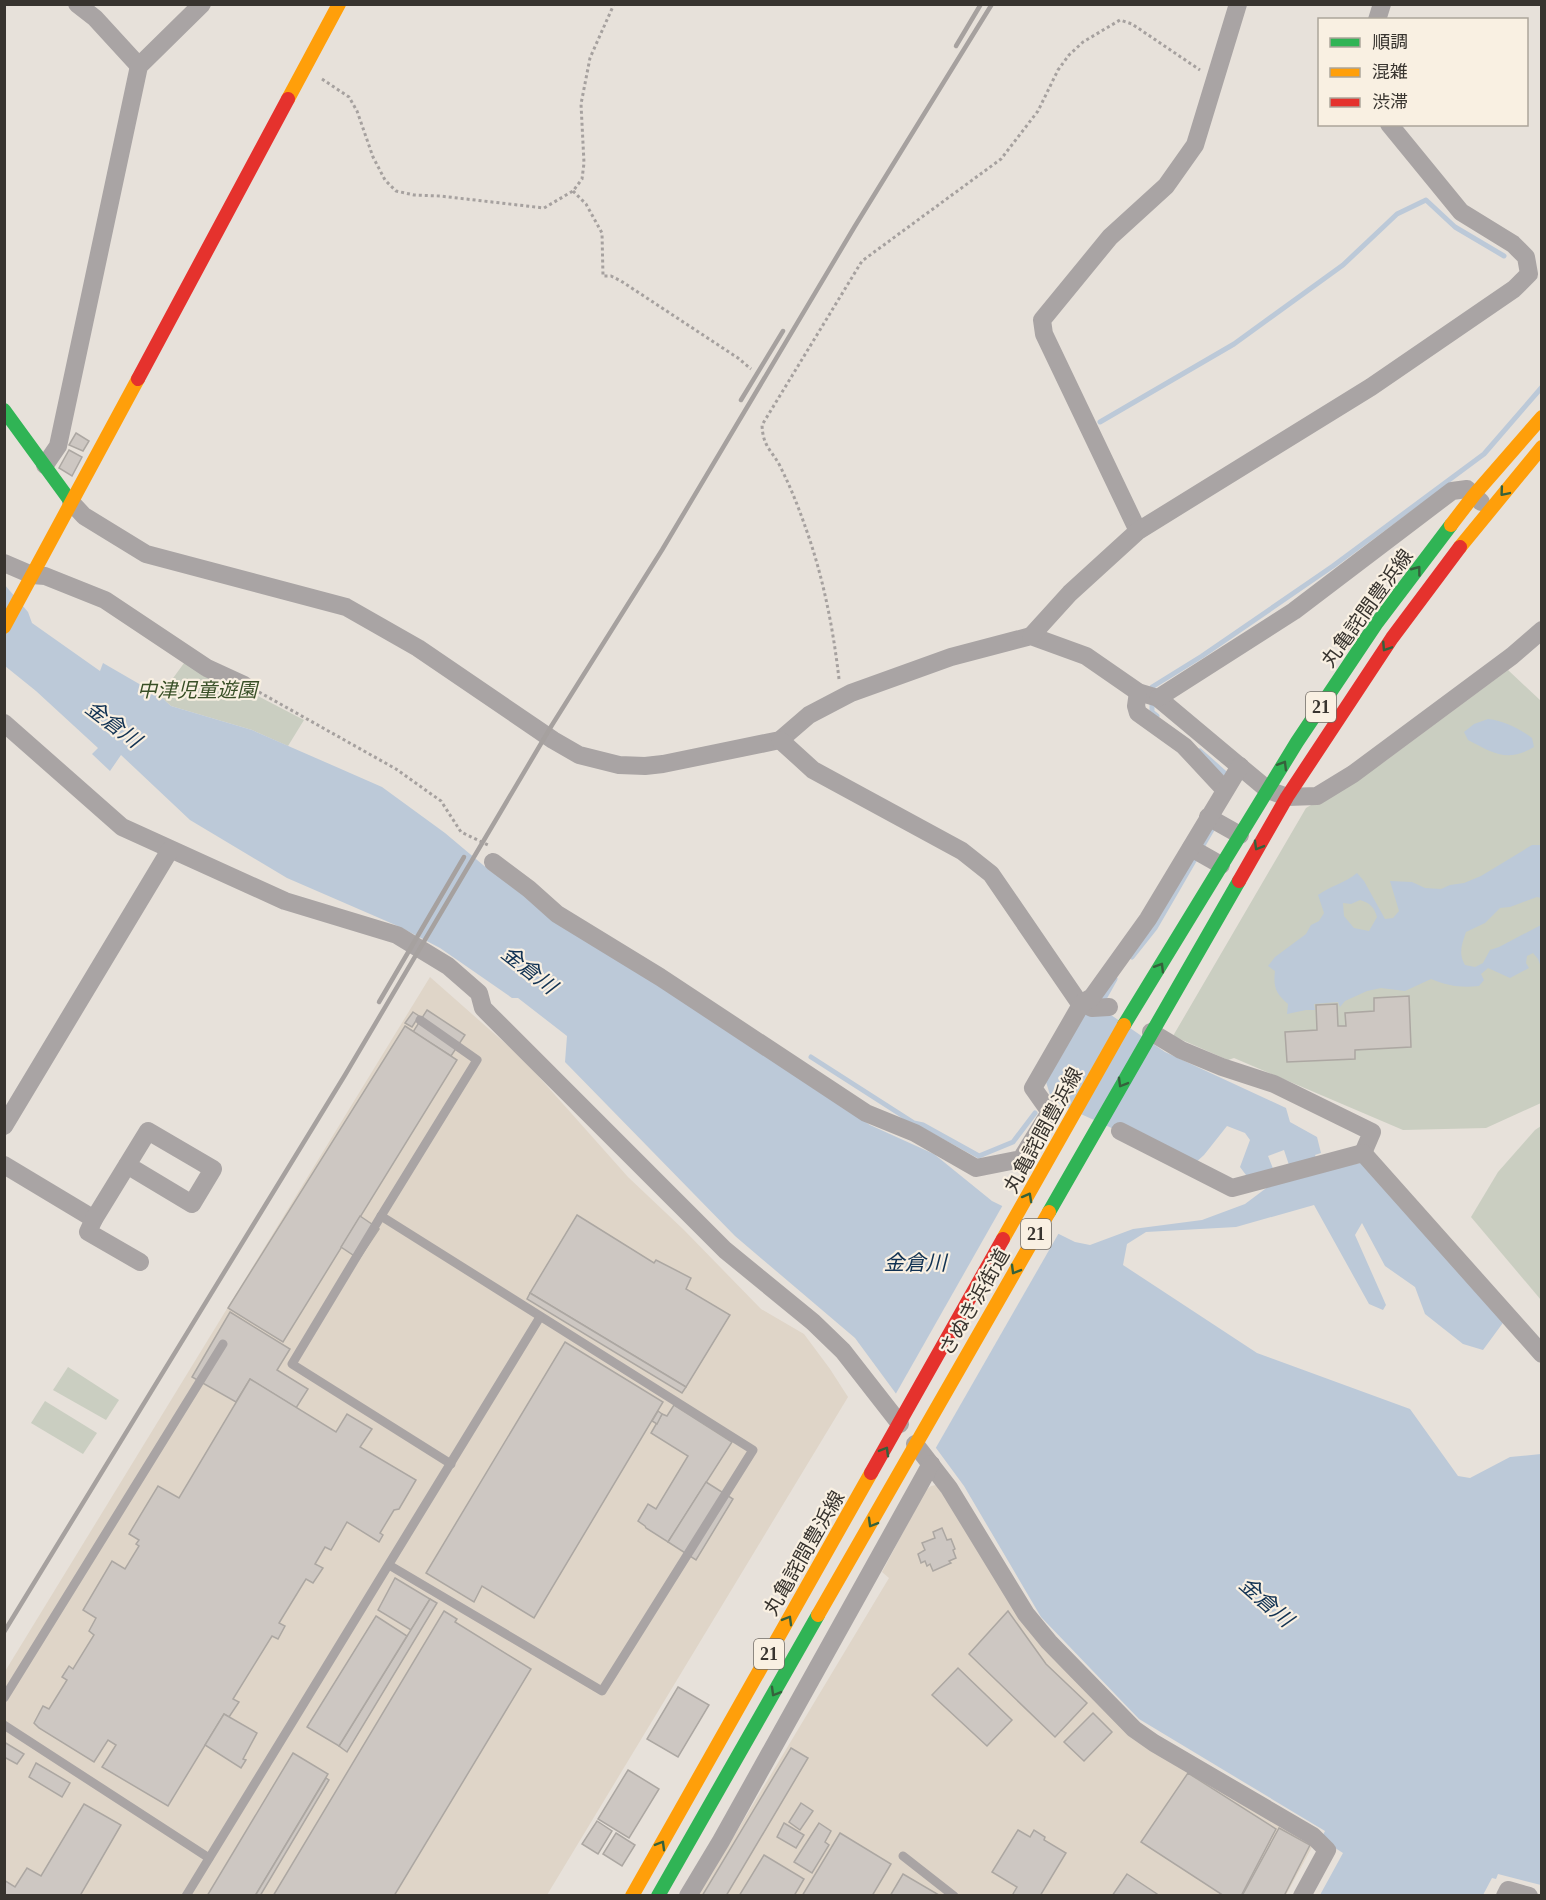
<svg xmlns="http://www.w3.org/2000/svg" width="1546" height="1900" font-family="'Times New Roman','Noto Sans JP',serif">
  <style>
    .built { fill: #dfd5c8 }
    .green { fill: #cacec1 }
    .water { fill: #bcc9d8; fill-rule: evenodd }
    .pier { fill: #e7e1da }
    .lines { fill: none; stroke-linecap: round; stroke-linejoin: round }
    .stream { stroke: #bcc9d8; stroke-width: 5 }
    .building { fill: #cdc7c2; stroke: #aca7a2; stroke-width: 1.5 }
    .path { stroke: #a6a19f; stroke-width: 3; stroke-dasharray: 3 3; stroke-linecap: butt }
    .lane { stroke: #a9a4a4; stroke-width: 9 }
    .street { stroke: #a9a4a4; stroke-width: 18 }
    .fast { stroke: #30b455; stroke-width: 14 }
    .slow { stroke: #ff9f0a; stroke-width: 14 }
    .jam { stroke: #e5322d; stroke-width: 14 }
    .rail { stroke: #a6a19f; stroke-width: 4.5 }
    .oneway { stroke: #35613c }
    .labels { text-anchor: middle; stroke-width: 4.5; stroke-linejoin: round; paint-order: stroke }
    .shield { fill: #f9f0e2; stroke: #726c65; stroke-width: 1.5 }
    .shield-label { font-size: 18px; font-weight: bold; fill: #38342f }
    .street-label { font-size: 20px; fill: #38342f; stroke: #f9f0e2 }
    .park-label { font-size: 20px; font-style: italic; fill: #384f26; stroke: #f9f0e2 }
    .water-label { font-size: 21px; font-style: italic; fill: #113253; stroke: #f9f0e2 }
  </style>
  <rect width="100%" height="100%" fill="#e7e1da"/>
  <g class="built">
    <polygon points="430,977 523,1059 628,1177 684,1230 761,1309 804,1334 830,1369 848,1397 547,1895 5,1895 4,1673"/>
    <polygon points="936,1485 972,1534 1127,1729 1310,1839 1312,1847 1286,1895 698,1896 889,1578 882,1572 925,1491 931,1486"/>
  </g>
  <g class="green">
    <polygon points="187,659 304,720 288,746 252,730 171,706 160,696"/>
    <polygon points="1508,670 1541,701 1541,1103 1486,1128 1403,1130 1234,1058 1228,1060 1173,1036 1306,808 1384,762"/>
    <polygon points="1541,1126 1541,1300 1471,1217 1498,1172 1535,1130"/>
    <polygon points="68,1367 119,1400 106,1420 53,1390"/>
    <polygon points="45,1401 97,1433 83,1454 31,1423"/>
  </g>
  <g class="water">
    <polygon points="4,584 28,612 32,623 100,671 103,663 160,696 171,706 252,730 382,787 445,833 489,870 870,1125 934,1154 992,1201 1075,1242 1090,1245 1133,1229 1202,1220 1245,1204 1273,1183 1364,1162 1505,1320 1483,1350 1463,1344 1425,1314 1415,1287 1385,1266 1362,1223 1355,1235 1386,1305 1383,1310 1369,1304 1314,1205 1236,1227 1146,1232 1127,1244 1123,1265 1257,1353 1410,1409 1458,1476 1470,1478 1510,1457 1541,1454 1541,1885 1498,1874 1496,1879 1492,1878 1483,1895 1320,1895 1343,1853 1321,1839 1325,1831 1139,1719 1041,1617 964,1486 855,1338 735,1236 565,1062 567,1036 518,998 512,998 440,948 400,927 287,878 190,820 121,755 110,771 92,754 98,748 36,691 5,666"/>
    <path d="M 1488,719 C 1505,721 1518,728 1532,738 L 1534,747 C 1507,763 1493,753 1468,740 L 1464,732 L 1474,724 Z"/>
    <path d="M 1532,845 L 1541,845 L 1541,898 L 1537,897 L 1510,907 L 1500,908 L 1485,923 L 1466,932 C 1462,944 1458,953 1465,965 L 1475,967 L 1483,963 L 1490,950 L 1499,947 L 1541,925 L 1541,967 L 1538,959 L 1533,953 L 1527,956 L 1526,963 L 1529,968 L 1510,978 L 1488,968 L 1481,974 L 1484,980 L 1479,986 C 1461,988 1448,986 1431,979 L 1405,991 L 1381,988 L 1367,991 L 1345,1001 L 1340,1007 L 1338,1002 L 1314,1004 L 1315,1010 L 1306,1010 L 1287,1014 L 1288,1004 C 1276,994 1273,987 1275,971 L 1268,966 L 1275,957 L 1306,934 L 1311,925 L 1319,921 L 1324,913 L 1318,895 C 1330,886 1345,883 1357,873 L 1364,881 L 1385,919 L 1393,918 L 1399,911 L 1390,881 L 1412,882 L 1425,888 L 1441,889 L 1450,885 L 1464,883 L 1481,876 ZM 1360,900 C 1370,903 1374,907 1377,917 L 1369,931 L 1354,928 L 1344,916 L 1343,903 L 1351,904 Z"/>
    <polygon points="1084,1011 1111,1015 1165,1052 1286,1108 1290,1122 1317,1137 1321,1153 1315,1155 1317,1160 1290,1168 1284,1150 1268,1156 1274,1171 1249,1179 1240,1167 1250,1140 1245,1133 1227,1126 1204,1155 1193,1165 1061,1105 1051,1098 1046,1082"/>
  </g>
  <polygon class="pier" points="1004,1203 1060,1231 934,1451 894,1397"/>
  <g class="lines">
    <g class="stream">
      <polyline points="1100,422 1234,344 1343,265 1397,214 1426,200 1455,227 1504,256"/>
      <polyline points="1157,716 1152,712 1152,687 1202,656 1333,566 1484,454 1542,387"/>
      <polyline points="1200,751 1228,776"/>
      <polyline points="1132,957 1155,928 1213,828"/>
      <polyline points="1101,1004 1115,979"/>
      <polyline points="811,1057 914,1123 923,1125 979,1156 1013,1142 1035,1113"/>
    </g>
  </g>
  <g class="building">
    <polygon points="76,433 89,441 83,451 69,445"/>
    <polygon points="69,450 82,457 72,476 59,468"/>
    <polygon points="1409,996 1411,1047 1355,1050 1355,1059 1287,1062 1285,1032 1317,1030 1316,1005 1337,1004 1338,1026 1346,1026 1345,1013 1374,1011 1374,998"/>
    <polygon points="427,1010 465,1035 451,1056 413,1032"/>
    <polygon points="413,1012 419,1016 412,1027 405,1023"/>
    <polygon points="405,1026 457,1060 283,1342 228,1308"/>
    <polygon points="577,1215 654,1263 656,1260 691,1278 686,1289 730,1315 686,1387 530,1293"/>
    <polygon points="360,1216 379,1229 359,1259 341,1247"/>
    <polygon points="530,1293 686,1387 682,1393 527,1299"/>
    <polygon points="230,1312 290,1349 277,1370 308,1389 296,1408 250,1379 236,1402 192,1377"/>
    <polygon points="565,1342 663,1402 534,1618 482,1586 474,1602 426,1573"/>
    <polygon points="250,1379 336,1432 347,1414 372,1429 360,1447 416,1480 399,1509 394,1510 380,1533 383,1535 379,1542 347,1522 331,1550 325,1547 315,1564 323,1568 313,1583 306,1579 279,1623 285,1626 278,1639 272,1636 233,1699 239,1702 229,1717 224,1714 168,1806 102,1767 116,1745 108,1740 94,1762 39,1728 34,1723 43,1706 49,1709 67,1680 62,1677 69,1666 73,1669 94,1635 89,1631 96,1618 83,1610 112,1561 125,1569 139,1546 136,1544 139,1540 129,1534 158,1486 179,1498"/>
    <polygon points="674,1405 732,1442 668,1542 646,1528 645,1526 638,1521 648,1504 656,1509 688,1456 651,1433 662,1414 667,1416"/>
    <polygon points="658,1411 662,1414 657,1424 652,1421"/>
    <polygon points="706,1482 733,1499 696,1560 668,1542"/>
    <polygon points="942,1528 947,1540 951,1539 955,1549 953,1550 956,1558 949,1561 951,1563 933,1571 930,1564 927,1566 925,1561 921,1563 918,1554 925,1550 922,1543 935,1538 933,1532"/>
    <polygon points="395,1578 430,1599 411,1630 378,1610"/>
    <polygon points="430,1599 437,1603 347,1752 339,1746"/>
    <polygon points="444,1611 457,1619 455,1622 531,1669 394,1896 273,1896"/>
    <polygon points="1008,1611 1046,1664 1087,1703 1055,1737 969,1654"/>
    <polygon points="376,1616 407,1636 339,1746 307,1727"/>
    <polygon points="958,1668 1012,1720 987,1746 932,1695"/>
    <polygon points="678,1687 709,1705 678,1757 647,1739"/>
    <polygon points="1093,1713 1112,1732 1084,1761 1064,1742"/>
    <polygon points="224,1714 257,1733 243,1759 246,1760 241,1768 205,1745"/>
    <polygon points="4,1742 24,1754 17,1764 4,1757"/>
    <polygon points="791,1748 808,1758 726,1896 702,1896"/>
    <polygon points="293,1753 328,1774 255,1896 207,1896"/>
    <polygon points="36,1763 70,1783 62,1797 29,1777"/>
    <polygon points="628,1770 659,1789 629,1838 598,1819"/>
    <polygon points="1188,1773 1276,1829 1241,1896 1224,1896 1141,1842"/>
    <polygon points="326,1778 329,1780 260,1896 255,1896"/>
    <polygon points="801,1803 813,1811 800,1830 789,1822"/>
    <polygon points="84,1804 121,1825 81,1894 84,1896 4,1896 4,1880 15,1887 27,1868 41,1876"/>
    <polygon points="597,1821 612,1831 598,1854 582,1844"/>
    <polygon points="784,1823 804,1835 796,1848 777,1837"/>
    <polygon points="819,1823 831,1831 825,1842 829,1845 812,1873 794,1862"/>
    <polygon points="1279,1828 1310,1845 1284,1896 1242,1896"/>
    <polygon points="1018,1830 1030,1837 1034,1830 1045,1837 1044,1840 1066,1853 1040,1896 1015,1896 1013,1894 1017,1887 992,1872"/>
    <polygon points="616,1833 635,1845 622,1866 603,1854"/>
    <polygon points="840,1833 891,1864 872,1896 802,1896"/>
    <polygon points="764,1855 804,1879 794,1896 739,1896"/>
    <polygon points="903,1874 939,1895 890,1896"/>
    <polygon points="1127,1874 1157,1894 1156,1896 1112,1896"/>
  </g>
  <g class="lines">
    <g class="path">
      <polyline points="322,79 349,97 357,111 373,157 385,180 396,191 414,195 440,196 544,208 573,191 582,179 584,163 581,104 590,58 614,4"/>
      <polyline points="573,191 586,204 602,233 603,276 611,276 621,281 738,358 751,369"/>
      <path d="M 839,679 C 833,627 823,576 805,526 C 798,506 790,486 780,466 C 771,449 763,447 762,425 L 862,261 L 1001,159 L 1038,111 L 1058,70 L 1069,55 L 1083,42 L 1120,20 L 1132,24 L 1200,70"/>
      <polyline points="259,692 396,769 441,801 461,832 490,846"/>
    </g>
    <g class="lane">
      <polyline points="381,1216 477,1060 420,1020"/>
      <polyline points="389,1565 602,1691 753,1450 381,1216 292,1364 451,1464"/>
      <polyline points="4,1698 223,1344"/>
      <polyline points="4,1725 209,1858"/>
      <polyline points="903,1856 954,1896"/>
      <polyline points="186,1896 540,1317"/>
    </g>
    <g class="street">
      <polyline points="77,4 95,18 139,66"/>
      <polyline points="1377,20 1382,4"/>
      <polyline points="45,465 58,446 139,66 202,4"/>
      <polyline points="71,502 84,516 146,554 346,607 418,648 553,740 579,755 619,765 645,766 663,764 780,740 809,715 851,693 951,657 1031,636 1086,656 1138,692 1158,698 1268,790 1287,797 1317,796 1353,774 1512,656 1542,630"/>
      <polyline points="1138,531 1044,334 1042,320 1110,237 1166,186 1195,145 1238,4"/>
      <polyline points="4,563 32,575 45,576 105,600 207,668 244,685"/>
      <polyline points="1031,636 1070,593 1138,531 1371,387 1514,289 1529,274 1526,257 1513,244 1461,212 1389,124"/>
      <polyline points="1138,692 1136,706 1138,713 1184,746 1225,790"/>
      <polyline points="1158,698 1294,611 1452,491 1467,489 1481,502"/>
      <polyline points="4,723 122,827 285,901 397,935 448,966 479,993 483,1008 725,1250 813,1322 843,1351 900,1424"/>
      <polyline points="780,740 813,770 962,851 991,874 1078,1001 1092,1008 1109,1007"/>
      <polyline points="1208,817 1240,835"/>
      <polyline points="1191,848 1221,865"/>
      <polyline points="493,862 529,889 557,914 660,977 866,1113 915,1133 976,1168 1021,1159 1050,1112 1033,1088 1082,1003 1092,997 1148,919 1240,766"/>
      <polyline points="1151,1032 1181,1050 1222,1067 1274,1084 1372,1132 1363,1153"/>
      <polyline points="4,1126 170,850"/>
      <polyline points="1120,1131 1232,1188 1363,1153 1542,1354"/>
      <polyline points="4,1165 94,1219"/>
      <polyline points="127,1165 192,1204 213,1169 148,1131 94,1219 88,1232 140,1262"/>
      <polyline points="915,1444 949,1488 1026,1614 1049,1642 1134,1729 1154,1743 1313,1836 1327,1850 1302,1896"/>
      <polyline points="688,1896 721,1841 931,1464"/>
      <polyline points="1505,1896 1508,1890 1529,1896"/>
    </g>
    <g class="fast">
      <polyline points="4,410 71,502"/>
      <polyline points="1124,1025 1297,742 1376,624 1451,525"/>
      <polyline points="1049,1212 1239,881"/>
      <polyline points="658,1896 818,1615"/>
    </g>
    <g class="slow">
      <polyline points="288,99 339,4"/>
      <polyline points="1451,525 1474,495 1542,417"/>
      <polyline points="1460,547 1542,447"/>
      <polyline points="4,627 138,379"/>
      <polyline points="1003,1239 1124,1025"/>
      <polyline points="818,1615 1049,1212"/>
      <polyline points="632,1896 871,1473"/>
    </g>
    <g class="jam">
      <polyline points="138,379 288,99"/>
      <polyline points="1239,881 1287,797 1392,638 1460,547"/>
      <polyline points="871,1473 1003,1239"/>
    </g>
    <g class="rail">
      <polyline points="956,46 981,4"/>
      <polyline points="741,400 783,331"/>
      <polyline points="379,1002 464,857"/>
      <polyline points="4,1632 345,1075 552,725 662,550 855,226 992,4"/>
    </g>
  </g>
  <defs><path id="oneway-chevron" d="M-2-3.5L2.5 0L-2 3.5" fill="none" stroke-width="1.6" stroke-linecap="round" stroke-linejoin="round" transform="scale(1.5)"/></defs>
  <g class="oneway">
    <use href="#oneway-chevron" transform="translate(1504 492) rotate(130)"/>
    <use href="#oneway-chevron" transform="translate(1417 570) rotate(-53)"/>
    <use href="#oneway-chevron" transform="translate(1386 647) rotate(123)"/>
    <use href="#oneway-chevron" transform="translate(1283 765) rotate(-59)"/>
    <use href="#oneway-chevron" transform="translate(1258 846) rotate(120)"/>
    <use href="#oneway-chevron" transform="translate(1160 967) rotate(-59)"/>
    <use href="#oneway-chevron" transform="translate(1122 1083) rotate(120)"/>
    <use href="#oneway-chevron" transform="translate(1028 1197) rotate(-61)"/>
    <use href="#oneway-chevron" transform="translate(1015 1270) rotate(120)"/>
    <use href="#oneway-chevron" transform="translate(885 1451) rotate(-60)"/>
    <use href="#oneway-chevron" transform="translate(872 1523) rotate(120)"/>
    <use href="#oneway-chevron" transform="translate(788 1620) rotate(-60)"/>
    <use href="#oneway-chevron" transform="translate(775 1692) rotate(120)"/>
    <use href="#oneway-chevron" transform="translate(661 1845) rotate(-60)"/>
  </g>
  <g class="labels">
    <g class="shield">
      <rect x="1306" y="692" width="30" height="30" rx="4.5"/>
      <rect x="1021" y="1219" width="30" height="30" rx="4.5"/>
      <rect x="754" y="1639" width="30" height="30" rx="4.5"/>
    </g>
    <g class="shield-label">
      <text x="1321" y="713">21</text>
      <text x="1036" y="1240">21</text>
      <text x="769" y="1660">21</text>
    </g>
    <g class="street-label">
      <text transform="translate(1367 608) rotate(-54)" y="7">丸亀詫間豊浜線</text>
      <text transform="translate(1043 1130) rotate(-61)" y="7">丸亀詫間豊浜線</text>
      <text transform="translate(974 1302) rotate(-60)" y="7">さぬき浜街道</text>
      <text transform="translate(804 1553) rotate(-60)" y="7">丸亀詫間豊浜線</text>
    </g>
    <g class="park-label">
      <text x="197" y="697">中津児童遊園</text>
    </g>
    <g class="water-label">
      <text transform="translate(113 724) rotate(37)" y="7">金倉川</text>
      <text transform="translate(529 970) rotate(38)" y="7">金倉川</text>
      <text x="915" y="1270">金倉川</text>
      <text transform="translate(1266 1602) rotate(41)" y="7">金倉川</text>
    </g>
  </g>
  <rect width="1546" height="1900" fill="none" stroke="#38342f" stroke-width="12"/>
  <rect x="1318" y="18" width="210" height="108" fill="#f9f0e2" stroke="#aca59a" stroke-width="1.5"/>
  <rect x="1330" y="38" width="30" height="9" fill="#30b455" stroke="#aca59a" stroke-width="1.5"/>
  <text x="1372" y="48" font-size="18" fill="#38342f">順調</text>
  <rect x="1330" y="68" width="30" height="9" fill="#ff9f0a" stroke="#aca59a" stroke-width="1.5"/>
  <text x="1372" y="78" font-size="18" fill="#38342f">混雑</text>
  <rect x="1330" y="98" width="30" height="9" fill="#e5322d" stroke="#aca59a" stroke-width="1.5"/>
  <text x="1372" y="108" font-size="18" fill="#38342f">渋滞</text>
</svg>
